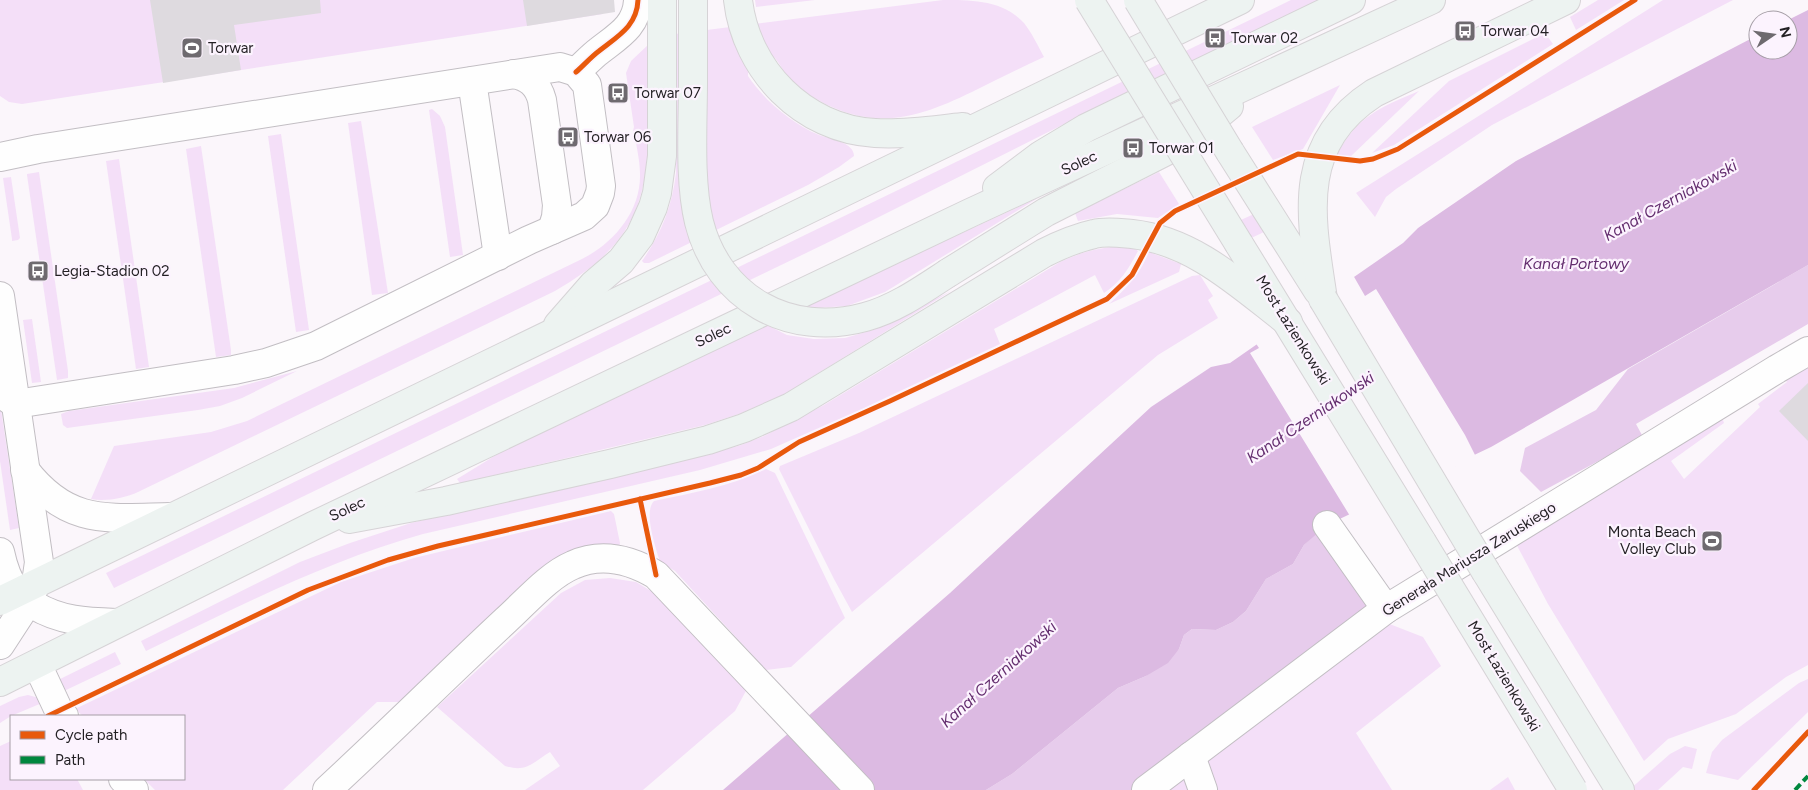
<svg xmlns="http://www.w3.org/2000/svg" width="1808" height="790" font-family="Figtree,sans-serif">
  <style>
    .green { fill: #f4dff8 }
    .forest { fill: #e7ccec }
    .water { fill: #dcbae2 }
    .pier { fill: #fbf6fb }
    .building { fill: #dedadf }
    .lines { fill: none; stroke-linecap: round; stroke-linejoin: round }
    .minor-casing { stroke: #c2bec3; stroke-width: 30 }
    .major-casing { stroke: #d6d3d6; stroke-width: 30 }
    .minor { stroke: #fefefe; stroke-width: 28 }
    .major { stroke: #edf3f1; stroke-width: 28 }
    .major-bridge-casing { stroke: #d6d3d6; stroke-width: 30; stroke-linecap: butt }
    .major-bridge { stroke: #edf3f1; stroke-width: 28 }
    .quiet { stroke: #00873e; stroke-width: 4; stroke-dasharray: 8 4; stroke-linecap: butt }
    .cycleway-casing { stroke: #fcf3fe; stroke-width: 8 }
    .cycleway { stroke: #e8590c; stroke-width: 5 }
    .labels { text-anchor: middle; stroke-width: 4.5; stroke-linejoin: round; paint-order: stroke }
    .poi-label { font-size: 15px; fill: #221f23; stroke: #fcf3fe; text-anchor: start }
    .street-label { font-size: 15px; fill: #221f23; stroke: #fcf3fe }
    .water-label { font-size: 16px; font-style: italic; fill: #642e6f; stroke: #fcf3fe }
  </style>
  <rect width="100%" height="100%" fill="#fbf6fb"/>
  <g class="green">
    <polygon points="0,0 603,0 603,14 22,104 9,102 0,96"/>
    <polygon points="755,0 815,0 756,7"/>
    <path d="M 943,0 C 972,0 1003,0 1024,23 C 1032,33 1038,46 1044,57 C 1022,67 1000,78 978,89 C 929,113 886,131 832,107 C 816,100 797,88 786,74 C 782,69 779,63 775,58 L 773,57 L 748,73 L 748,76 C 765,101 791,123 819,135 C 830,139 854,142 854,156 L 839,167 L 808,185 L 649,263 L 644,263 L 642,261 C 661,234 672,207 676,173 L 675,34 Z"/>
    <polygon points="1291,0 1317,0 1310,5 1098,107 835,239 114,588 106,573"/>
    <polygon points="1598,0 1624,0 1576,30 1570,17"/>
    <polygon points="1663,0 1733,0 1492,125 1396,189 1386,197 1375,217 1356,193"/>
    <polygon points="1545,33 1553,44 1394,145 1372,153 1449,81"/>
    <path d="M 649,44 C 648,57 645,70 649,83 C 648,185 652,235 555,291 L 138,492 C 125,498 105,502 91,499 L 114,446 L 211,432 L 247,421 L 582,259 C 614,243 641,211 640,174 C 640,160 636,145 634,131 L 633,131 L 634,127 L 626,73 L 631,61 Z"/>
    <polygon points="1340,85 1303,149 1273,160 1252,127"/>
    <path d="M 1419,91 L 1350,157 L 1337,155 C 1357,116 1381,107 1419,91 Z"/>
    <polygon points="432,109 440,116 445,127 463,255 450,257 429,110"/>
    <polygon points="361,121 388,293 372,295 348,123"/>
    <polygon points="281,134 309,330 296,332 268,136"/>
    <polygon points="201,146 231,350 231,355 216,357 186,149"/>
    <polygon points="119,159 149,367 136,369 106,161"/>
    <polygon points="39,172 68,371 68,378 57,380 27,175 27,174"/>
    <polygon points="1159,172 1179,204 1158,218 1117,214 1078,221 1075,213"/>
    <polygon points="11,177 20,238 18,240 12,241 12,239 3,178"/>
    <polygon points="1038,198 885,292 847,306 816,308 803,306"/>
    <polygon points="1272,206 1283,223 1245,241 1234,223"/>
    <path d="M 1131,246 L 1138,251 C 1129,268 1121,282 1104,293 L 1095,275 L 994,329 L 1000,344 L 864,408 L 771,449 L 700,470 L 423,534 C 326,561 236,608 146,651 L 141,641 L 300,562 L 350,543 L 411,523 L 475,508 L 706,455 L 741,445 L 764,436 L 824,405 L 1060,262 C 1083,251 1105,246 1131,246 Z"/>
    <path d="M 1149,252 L 1181,264 L 1179,272 L 1109,304 C 1127,288 1140,274 1149,252 Z"/>
    <polygon points="1200,275 1213,296 1208,300 1218,318 1158,355 852,612 834,579 779,469 780,466 859,433 1192,276"/>
    <polygon points="951,291 783,395 739,414 705,425 470,481 460,483 457,479 501,452 763,323 787,335 814,339 845,338 873,330"/>
    <polygon points="32,319 41,382 32,383 23,320"/>
    <polygon points="1808,366 1808,665 1786,677 1736,714 1668,739 1644,761 1548,604 1514,540 1722,417 1724,423 1671,461 1684,479 1760,407 1758,404 1787,382 1785,380"/>
    <polygon points="297,371 242,398 220,406 198,410 67,428 63,425 61,414 69,411 234,388"/>
    <polygon points="0,403 19,528 10,530 0,461"/>
    <path d="M 766,469 L 775,473 L 845,618 L 791,667 L 766,670 L 675,571 L 660,562 C 656,548 643,512 654,501 C 692,493 731,486 766,469 Z"/>
    <polygon points="611,511 614,514 620,543 619,547 610,546 409,702 377,702 283,790 155,790 144,779 184,779 184,716 83,716 75,709 341,582 414,558"/>
    <path d="M 610,578 L 636,582 L 661,597 L 747,689 L 735,711 L 643,790 L 525,790 L 560,766 L 550,752 C 533,762 527,773 505,766 L 437,707 L 561,593 L 585,580 Z"/>
    <polygon points="1387,623 1423,637 1441,666 1356,733 1392,790 1169,790 1294,692"/>
    <polygon points="115,652 121,664 64,691 58,680"/>
    <polygon points="1808,679 1808,712 1738,780 1706,773 1712,752 1722,740 1799,683"/>
    <polygon points="28,695 39,698 42,703 11,716 0,723 0,706 19,697"/>
    <polygon points="11,741 11,779 77,779 83,790 0,790 0,746"/>
    <polygon points="1685,746 1697,749 1692,769 1683,767 1658,790 1629,790 1670,754"/>
    <polygon points="1508,777 1515,790 1490,790"/>
  </g>
  <g class="forest">
    <polygon points="1808,265 1808,324 1636,424 1643,437 1541,492 1520,471 1525,448 1596,410 1628,369"/>
    <polygon points="1319,531 1373,604 1132,790 986,790 1012,774 1118,688 1146,676 1179,649 1184,635 1192,629 1216,630 1233,622 1246,611 1266,579 1293,564 1304,545"/>
  </g>
  <polygon class="water" points="1808,10 1808,265 1491,447 1327,525 1304,545 1293,564 1266,579 1246,611 1233,622 1216,630 1192,629 1184,635 1179,649 1168,663 1146,676 1118,688 1012,774 986,790 723,790 950,593 1151,407 1211,367 1230,363 1403,243 1418,228 1516,161 1758,35 1758,50 1788,50 1788,20"/>
  <polygon class="pier" points="1353,275 1365,296 1376,289 1465,435 1476,457 1350,516 1250,353 1259,348 1255,342"/>
  <g class="building">
    <polygon points="150,0 320,0 321,13 234,25 241,70 163,83"/>
    <polygon points="523,0 614,0 615,12 527,26"/>
    <polygon points="1808,383 1808,441 1779,411"/>
  </g>
  <g class="lines">
    <g class="minor-casing">
      <g id="minor">
        <path d="M 576,72 C 584,65 591,57 599,51 C 618,36 637,26 638,0"/>
        <path d="M 514,74 C 529,77 538,85 542,100 L 557,205 L 556,217 L 552,230"/>
        <polyline points="472,81 498,256"/>
        <polyline points="0,157 38,149 560,67 576,72 587,85 601,186 600,193 595,206 584,216 529,240 316,346 266,363 234,370 16,404 0,393"/>
        <polyline points="0,296 39,562 36,583 28,602 0,645"/>
        <path d="M 25,470 C 68,526 108,518 171,517"/>
        <polyline points="1327,525 1386,609"/>
        <path d="M 0,552 C 3,566 7,580 16,591 C 20,597 27,602 34,605 C 60,621 86,622 116,623"/>
        <polyline points="37,664 59,711 64,716"/>
        <polyline points="1191,756 1203,790"/>
        <polyline points="123,779 134,790"/>
        <path d="M 327,790 C 388,734 446,676 506,620 C 526,602 549,575 573,565 C 602,552 631,560 656,575 L 860,790"/>
        <polyline points="1146,790 1386,609 1777,369 1808,351"/>
      </g>
    </g>
    <g class="major-casing">
      <g id="major">
        <polyline points="693,0 693,82"/>
        <path d="M 738,0 C 746,70 803,129 875,133 C 904,135 934,130 963,127"/>
        <polyline points="1230,152 1318,291"/>
        <polyline points="997,188 1041,155 1086,128 1351,0"/>
        <polyline points="1239,244 1422,542"/>
        <polyline points="948,273 1046,212 1188,140 1229,106"/>
        <path d="M 1323,299 C 1311,219 1294,145 1374,93 L 1566,0"/>
        <polyline points="558,325 593,285 621,261 640,236 653,207 657,193 662,156 662,0"/>
        <path d="M 349,519 L 446,501 L 610,464 L 708,440 L 744,428 L 791,407 L 1044,253 C 1060,245 1076,238 1094,234 C 1106,231 1120,233 1132,234 C 1194,241 1240,285 1288,322"/>
        <polyline points="1486,572 1620,790"/>
        <polyline points="0,601 1240,0"/>
        <polyline points="0,682 313,526 970,213 1431,0"/>
      </g>
    </g>
    <use href="#minor" class="minor"/>
    <use href="#major" class="major"/>
    <g class="major-bridge-casing">
      <g id="major-bridge">
        <polyline points="1089,0 1239,244"/>
        <polyline points="1138,0 1230,152"/>
        <path d="M 693,82 C 693,124 689,181 699,222 C 718,298 789,338 865,317 C 895,309 922,290 948,273"/>
        <polyline points="1323,299 1486,572"/>
        <polyline points="1422,542 1573,790"/>
      </g>
    </g>
    <use href="#major-bridge" class="major-bridge"/>
    <polyline class="quiet" points="1795,790 1808,776"/>
    <g class="cycleway-casing">
      <g id="cycleway">
        <path d="M 576,72 C 584,65 591,57 599,51 C 618,36 637,26 638,0"/>
        <polyline points="640,499 656,575"/>
        <polyline points="48,716 308,590 388,560 438,546 710,483 741,475 758,468 799,442 890,401 1107,299 1132,275 1160,223 1175,211 1298,154 1360,161 1373,159 1398,149 1635,0"/>
        <polyline points="1754,790 1808,732"/>
      </g>
    </g>
    <use href="#cycleway" class="cycleway"/>
  </g>
  <defs>
    <g id="bus-square" transform="scale(1.125)"><rect x="-9" y="-9" width="18" height="18" rx="4" fill="#6e6a6f" stroke="#fcf3fe"/><path d="M-5-6H5V4H4V6H2V4H-2V6H-4V4H-5ZM-3.5-4V0h7V-4ZM-3.5 1.2v1.5H-2V1.2ZM2 1.2v1.5H3.5V1.2Z" fill="#fff"/></g>
    <g id="stadium-square" transform="scale(1.125)"><rect x="-9" y="-9" width="18" height="18" rx="4" fill="#6e6a6f" stroke="#fcf3fe"/><path d="M0-5a6.5 5 0 1 0 0 10a6.5 5 0 1 0 0-10ZM-3.5-1.8h7v3.6h-7Z" fill="#fff"/></g>
  </defs>
  <g fill-rule="evenodd">
    <use href="#bus-square" x="1465" y="31"/>
    <use href="#bus-square" x="1215" y="38"/>
    <use href="#stadium-square" x="192" y="48"/>
    <use href="#bus-square" x="618" y="93"/>
    <use href="#bus-square" x="568" y="137"/>
    <use href="#bus-square" x="1133" y="148"/>
    <use href="#bus-square" x="38" y="271"/>
    <use href="#stadium-square" x="1712" y="541"/>
  </g>
  <g class="labels">
    <g class="poi-label">
      <text x="1481" y="36">Torwar 04</text>
      <text x="1231" y="43">Torwar 02</text>
      <text x="208" y="53">Torwar</text>
      <text x="634" y="98">Torwar 07</text>
      <text x="584" y="142">Torwar 06</text>
      <text x="1149" y="153">Torwar 01</text>
      <text x="54" y="276">Legia-Stadion 02</text>
      <text x="1696" y="537" text-anchor="end">Monta Beach<tspan x="1696" dy="17">Volley Club</tspan></text>
    </g>
    <g class="street-label">
      <text transform="translate(1079 163) rotate(-25)" y="5">Solec</text>
      <text transform="translate(1293 330) rotate(58)" y="5">Most Łazienkowski</text>
      <text transform="translate(713 335) rotate(-25)" y="5">Solec</text>
      <text transform="translate(347 509) rotate(-25)" y="5">Solec</text>
      <text transform="translate(1469 559) rotate(-32)" y="5">Generała Mariusza Zaruskiego</text>
      <text transform="translate(1504 676) rotate(59)" y="5">Most Łazienkowski</text>
    </g>
    <g class="water-label">
      <text transform="translate(1670 200) rotate(-29)" y="6">Kanał Czerniakowski</text>
      <text x="1576" y="269">Kanał Portowy</text>
      <text transform="translate(1310 417) rotate(-34)" y="6">Kanał Czerniakowski</text>
      <text transform="translate(998 674) rotate(-42)" y="6">Kanał Czerniakowski</text>
    </g>
  </g>
  <rect x="10" y="715" width="175" height="65" fill="#fcf3fe" stroke="#a59ea6"/>
  <rect x="20" y="731" width="25" height="8" fill="#e8590c" stroke="#a59ea6"/>
  <text x="55" y="740" font-size="15" fill="#221f23">Cycle path</text>
  <rect x="20" y="756" width="25" height="8" fill="#00873e" stroke="#a59ea6"/>
  <text x="55" y="765" font-size="15" fill="#221f23">Path</text>
  <g transform="translate(1773 35) rotate(77)"><circle r="24" fill="#fcf3fe" stroke="#a59ea6"/>
  <path d="M0-4L9 19L0 12L-9 19Z" fill="#6e6a6f"/>
  <text y="-8" font-size="14" font-weight="bold" text-anchor="middle" fill="#221f23">N</text>
  </g>
</svg>
